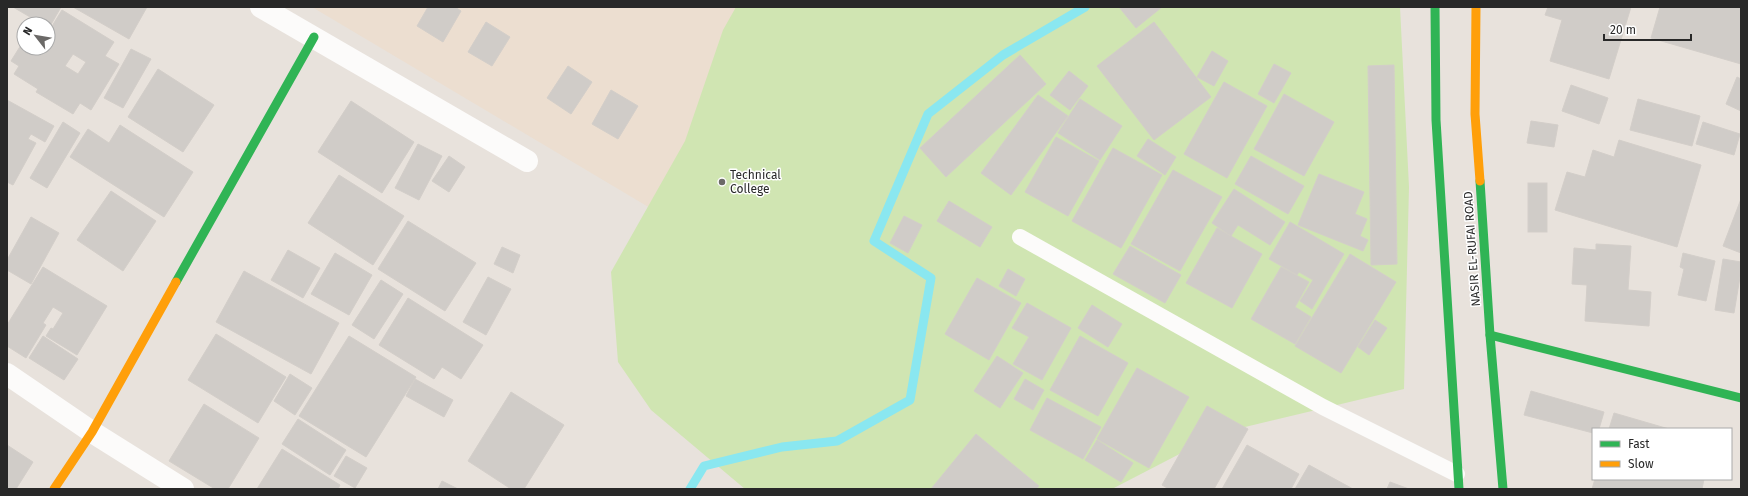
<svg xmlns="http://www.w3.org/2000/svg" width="1748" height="496" font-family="'Fira Sans',sans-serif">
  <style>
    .education { fill: #ecded0 }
    .green { fill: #d0e5b2 }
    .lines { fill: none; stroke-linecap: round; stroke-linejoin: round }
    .stream { stroke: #8ae7f0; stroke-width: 9 }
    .building { fill: #d0ccc8; stroke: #d3cec9; fill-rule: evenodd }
    .lane { stroke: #fcfbfa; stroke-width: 16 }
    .street { stroke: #fcfbfa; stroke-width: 22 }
    .fast { stroke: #30b455; stroke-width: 9 }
    .slow { stroke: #ff9f0a; stroke-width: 9 }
    .poi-dot { fill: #6b6967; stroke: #fff; stroke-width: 1.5 }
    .labels { text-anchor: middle; stroke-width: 3; stroke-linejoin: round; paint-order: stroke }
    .poi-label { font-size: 12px; fill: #282828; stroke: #fff; text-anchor: start }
    .street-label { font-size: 12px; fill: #282828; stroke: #fff }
  </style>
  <rect width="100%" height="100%" fill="#e8e2dc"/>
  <polygon class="education" points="312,7 956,7 815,306"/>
  <polygon class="green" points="736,7 1400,7 1409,187 1404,389 1220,433 1112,489 745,489 651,410 618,362 611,272 685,141 723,30"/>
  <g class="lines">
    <polyline class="stream" points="690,489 704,466 782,447 837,441 910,400 931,278 874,241 928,114 1003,55 1085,7"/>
  </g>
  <g class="building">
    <polygon points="13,7 61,7 49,28 48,24 42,24"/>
    <polygon points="73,7 147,7 129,39"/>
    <polygon points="428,7 455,7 461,11 443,42 417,26"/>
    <polygon points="1119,7 1162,7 1136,28"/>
    <polygon points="1548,7 1631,7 1609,79 1550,61 1562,20 1545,15"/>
    <polygon points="1660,7 1741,7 1741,64 1651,38"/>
    <path d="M 62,10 L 114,42 L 105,56 L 119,64 L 91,110 L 80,103 L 73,114 L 36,92 L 38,89 L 14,74 L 19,66 L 11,61 L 21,45 L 29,50 L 30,48 L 48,48 L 48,30 L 49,31 ZM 73,54 L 86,62 L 78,74 L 65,66 Z"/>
    <polygon points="486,22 510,37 492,66 468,52"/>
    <polygon points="1154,22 1211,97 1154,140 1097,66"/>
    <polygon points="131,49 151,59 123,108 104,98"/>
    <polygon points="1212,51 1228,61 1214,86 1197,77"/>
    <polygon points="1020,55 1046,84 946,177 920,148"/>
    <polygon points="1274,64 1291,73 1274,103 1258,94"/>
    <polygon points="1394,65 1397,264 1371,265 1368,66"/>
    <polygon points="568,66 592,82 571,114 547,98"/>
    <polygon points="158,69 214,105 183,152 128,117"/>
    <polygon points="1069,71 1088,86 1070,110 1050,95"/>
    <polygon points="1737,77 1741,79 1741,111 1726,104"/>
    <polygon points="1224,82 1267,106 1227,178 1184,154"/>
    <polygon points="1571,85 1608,98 1599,124 1562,111"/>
    <polygon points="611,90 638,106 618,139 592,124"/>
    <polygon points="1284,94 1334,122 1304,176 1254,149"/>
    <polygon points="1038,95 1068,116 1011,195 981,173"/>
    <polygon points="1080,99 1122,126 1100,160 1058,133"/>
    <polygon points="1638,99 1700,116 1692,146 1630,130"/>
    <polygon points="7,100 54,126 45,142 31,134 28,139 36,143 13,185 7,182"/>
    <polygon points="351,101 414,142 382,193 318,152"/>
    <polygon points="1531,121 1558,125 1554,147 1527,143"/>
    <polygon points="63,122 80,133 47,188 30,178"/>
    <polygon points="1703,122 1740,134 1734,155 1696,144"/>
    <polygon points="120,125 193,172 164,217 70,157 88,129 109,143"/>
    <polygon points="1056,137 1099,161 1068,216 1025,192"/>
    <polygon points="1148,139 1176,157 1165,175 1137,156"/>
    <polygon points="1619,140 1701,165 1677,247 1555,210 1567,172 1585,177 1593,150 1614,157"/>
    <polygon points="418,144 442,156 419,200 395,188"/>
    <polygon points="1113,148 1162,175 1121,248 1072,221"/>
    <polygon points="449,156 465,167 449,192 432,181"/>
    <polygon points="1251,156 1304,186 1288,214 1235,184"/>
    <polygon points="1173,170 1222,197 1180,271 1131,244"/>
    <polygon points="1319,174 1364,192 1355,214 1367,219 1360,236 1368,240 1363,251 1298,225"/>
    <polygon points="339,175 404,216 373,265 308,223"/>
    <rect x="1528" y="183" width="19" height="49"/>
    <polygon points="1234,189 1285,222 1270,245 1238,225 1231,236 1212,223"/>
    <polygon points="111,191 156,221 123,271 77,240"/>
    <polygon points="1741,199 1741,253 1723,246"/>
    <polygon points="949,201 992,227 980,247 937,221"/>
    <polygon points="904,216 922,225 908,253 890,243"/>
    <polygon points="31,217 59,233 31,284 7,270 7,260"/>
    <polygon points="408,221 476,263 445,311 378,269"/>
    <polygon points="1290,222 1344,254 1312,309 1300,301 1313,280 1299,272 1297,275 1269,259"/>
    <polygon points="1217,228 1262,254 1232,308 1186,283"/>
    <polygon points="1596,244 1631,246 1628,290 1651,292 1649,326 1585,321 1587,285 1572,284 1574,248 1596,250"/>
    <polygon points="1130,246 1181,275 1165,303 1113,274"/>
    <polygon points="502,247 520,255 513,273 494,264"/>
    <polygon points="288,250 320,268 303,298 271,280"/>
    <polygon points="335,253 372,275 349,315 311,294"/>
    <polygon points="1683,253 1715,261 1706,301 1678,295 1684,269 1680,267"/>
    <polygon points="1350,254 1396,282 1341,373 1295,346"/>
    <polygon points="1723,259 1741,262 1741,271 1734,313 1715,310"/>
    <polygon points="43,267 107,306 77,355 46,336 51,328 53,329 63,313 53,307 43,323 46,325 26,358 7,346 7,325"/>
    <polygon points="1281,267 1309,282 1295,307 1311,317 1295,344 1251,319"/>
    <polygon points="1008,269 1025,279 1016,296 999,286"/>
    <polygon points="244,271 339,323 311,374 216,322"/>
    <polygon points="488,277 511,289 486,335 463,322"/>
    <polygon points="977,278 1021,303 989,360 945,334"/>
    <polygon points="381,280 403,294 374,339 352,325"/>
    <polygon points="408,298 483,345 461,379 442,367 434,379 379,345"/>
    <polygon points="1027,303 1071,328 1042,380 1013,364 1029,337 1012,328"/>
    <polygon points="1092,305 1122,324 1108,347 1078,328"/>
    <polygon points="1375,320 1387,328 1369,355 1358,347"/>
    <polygon points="216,334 286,377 258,423 188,380"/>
    <polygon points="43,336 78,359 64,380 29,358"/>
    <polygon points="349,336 416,377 366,457 299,416"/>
    <polygon points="1080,336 1128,363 1098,416 1050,390"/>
    <polygon points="997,356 1023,373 1000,408 974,391"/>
    <polygon points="1137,368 1189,397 1149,468 1097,439"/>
    <polygon points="290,374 312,388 295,415 274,401"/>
    <polygon points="415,379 453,400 444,417 406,396"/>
    <polygon points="1025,379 1044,390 1033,410 1014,399"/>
    <polygon points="1531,391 1604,412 1599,429 1593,429 1593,433 1524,415"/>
    <polygon points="511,392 564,425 524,489 511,489 468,461"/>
    <polygon points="1047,398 1101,427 1083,459 1030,430"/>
    <polygon points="204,404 259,438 228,489 215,489 169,461"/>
    <polygon points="1207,406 1248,429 1214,489 1169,489 1162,485"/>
    <polygon points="1614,413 1669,429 1609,429"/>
    <polygon points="298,419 346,450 330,475 282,444"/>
    <polygon points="976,434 1039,486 1036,489 931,489"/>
    <polygon points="1097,440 1133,463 1121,482 1085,460"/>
    <polygon points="7,445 33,462 16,489 7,489"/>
    <polygon points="1247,445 1299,474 1291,489 1222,489"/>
    <polygon points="282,449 340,485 338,489 257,489"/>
    <polygon points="346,456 367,468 355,488 334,476"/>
    <polygon points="1309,465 1353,489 1295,489"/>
    <polygon points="1595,479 1704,479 1702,489 1592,489"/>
    <polygon points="442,481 458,489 438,489"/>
    <polygon points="1390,482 1409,489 1387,489"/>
  </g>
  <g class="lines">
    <polyline class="lane" points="1020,237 1323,407 1457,474"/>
    <g class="street">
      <polyline points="261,7 527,161"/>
      <polyline points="7,374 92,432 183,489"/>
    </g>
    <g class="fast">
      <polyline points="1435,7 1436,120 1459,489"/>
      <polyline points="1480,181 1490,335 1503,489"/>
      <polyline points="176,282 314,37"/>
      <polyline points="1490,335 1741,398"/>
    </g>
    <g class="slow">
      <polyline points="1476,7 1475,114 1480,181"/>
      <polyline points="54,489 92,432 176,282"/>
    </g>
  </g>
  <circle class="poi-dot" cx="722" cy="182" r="4"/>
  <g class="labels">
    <g class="poi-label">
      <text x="730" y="179">Technical<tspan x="730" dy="14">College</tspan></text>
    </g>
    <g class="street-label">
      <text transform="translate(1472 249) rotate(-94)" y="4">NASIR EL-RUFAI ROAD</text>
    </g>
  </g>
  <rect width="1748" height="496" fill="none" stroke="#282828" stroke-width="16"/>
  <rect x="1592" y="428" width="140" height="52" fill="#ffffff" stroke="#a9a9a9"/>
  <rect x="1600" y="441" width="20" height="6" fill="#30b455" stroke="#a9a9a9"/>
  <text x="1628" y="448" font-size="12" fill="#282828">Fast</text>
  <rect x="1600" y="461" width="20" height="6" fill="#ff9f0a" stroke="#a9a9a9"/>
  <text x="1628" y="468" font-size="12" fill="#282828">Slow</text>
  <g transform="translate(36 36) rotate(301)"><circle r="19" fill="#ffffff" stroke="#a9a9a9"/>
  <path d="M0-3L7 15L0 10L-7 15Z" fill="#6b6967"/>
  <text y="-6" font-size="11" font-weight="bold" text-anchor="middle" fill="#282828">N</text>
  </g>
  <path d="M1604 34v6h87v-6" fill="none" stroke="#282828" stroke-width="2"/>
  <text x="1610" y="34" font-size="12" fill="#282828" stroke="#ffffff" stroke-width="3" paint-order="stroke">20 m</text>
</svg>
